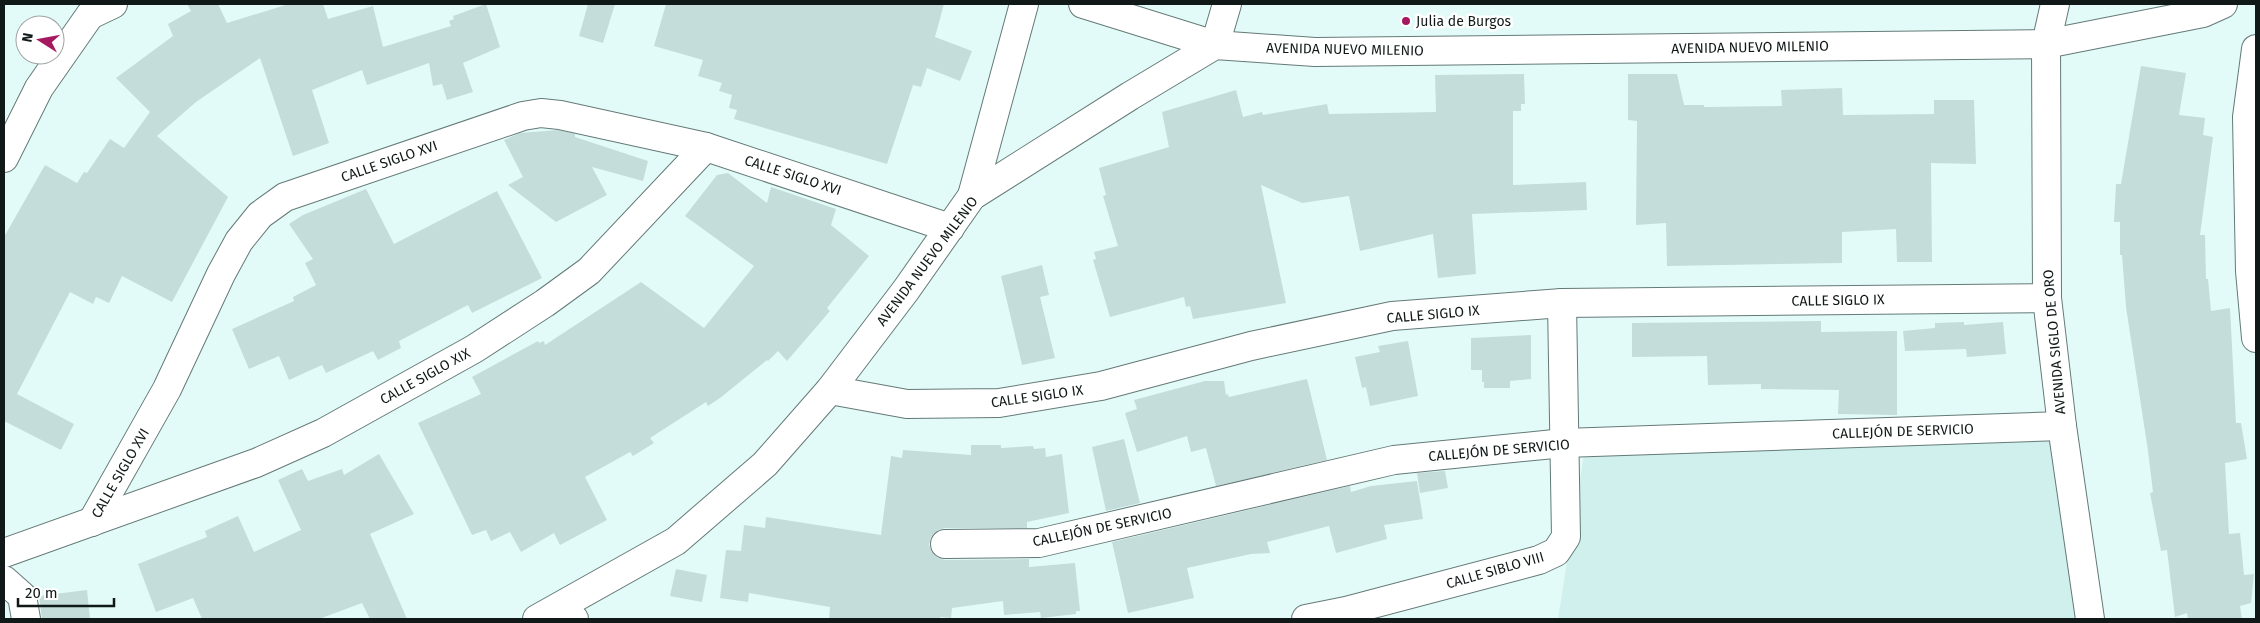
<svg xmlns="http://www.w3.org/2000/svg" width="2260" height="623" font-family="'Fira Sans',sans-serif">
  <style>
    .built { fill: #cff0ec }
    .building { fill: #c5ddda }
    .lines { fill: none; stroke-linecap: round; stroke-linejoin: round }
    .street-casing { stroke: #647a77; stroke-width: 30 }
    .secondary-casing { stroke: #647a77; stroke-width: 30 }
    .street { stroke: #fff; stroke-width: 28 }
    .secondary { stroke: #fff; stroke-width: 28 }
    .poi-dot { fill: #a4195f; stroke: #fff; stroke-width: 2 }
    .labels { text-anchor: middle; stroke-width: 5; stroke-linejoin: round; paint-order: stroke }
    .poi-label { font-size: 14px; fill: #101918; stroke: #fff; text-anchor: start }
    .street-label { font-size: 14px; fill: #101918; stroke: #fff }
  </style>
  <rect width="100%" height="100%" fill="#e3fbf8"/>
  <polygon class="built" points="2053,428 2080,619 1558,619 1585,448"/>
  <g class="building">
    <polygon points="187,4 218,4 227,23 289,4 323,4 328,19 373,6 383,47 451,26 449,21 454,19 453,16 486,4 500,47 463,63 473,92 447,100 442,84 433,86 429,63 367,85 362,70 312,90 329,143 293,156 260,58 196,102 157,136 228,197 172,302 122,276 109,303 96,297 93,304 70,292 17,394 74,424 61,450 4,421 4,237 45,165 77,183 84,172 87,173 110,139 124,148 150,112 116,78 173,36 168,24 191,11"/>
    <polygon points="588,4 615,4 603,43 579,36"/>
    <polygon points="666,4 944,4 935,37 972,51 960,81 927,68 921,87 913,85 887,164 734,119 737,110 729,108 732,95 719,91 722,83 698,76 703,60 654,46"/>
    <polygon points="2141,66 2186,73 2179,115 2205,118 2203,135 2213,137 2200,235 2205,235 2206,279 2208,279 2211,311 2230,308 2236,423 2241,423 2247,459 2225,463 2229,534 2240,533 2244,575 2254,574 2251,603 2240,606 2242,619 2188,619 2187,613 2175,617 2167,550 2161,551 2150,493 2153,492 2148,451 2126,307 2122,255 2120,255 2120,222 2114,222 2116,184 2121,184"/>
    <polygon points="1524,74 1525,104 1521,104 1521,111 1513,111 1513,185 1586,182 1587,210 1472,214 1476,274 1438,278 1433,234 1360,251 1349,196 1302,203 1261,185 1286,303 1193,319 1190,306 1186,307 1184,297 1110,317 1093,260 1096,259 1094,252 1118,246 1103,196 1106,195 1099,168 1169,147 1162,112 1236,90 1243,117 1262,112 1263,115 1327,104 1329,114 1436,112 1435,75"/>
    <polygon points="1628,74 1677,74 1684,105 1704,105 1704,107 1782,106 1781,90 1842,88 1843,115 1934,114 1934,100 1974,100 1976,164 1931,163 1932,262 1897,262 1896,229 1842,232 1842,263 1667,266 1666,223 1636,225 1637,121 1628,120"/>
    <polygon points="558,130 575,134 575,137 648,161 643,181 592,167 607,195 556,222 508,185 523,177 504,140 520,133"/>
    <polygon points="728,173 767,203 771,187 836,209 831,225 869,256 827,308 830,311 787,361 778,351 768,361 767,360 720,398 708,406 706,402 650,438 654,443 633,456 630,452 585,477 607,520 560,545 554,533 521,552 510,532 491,541 486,530 472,535 418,423 481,394 472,377 538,341 539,343 544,341 545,345 641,282 704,328 754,266 685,216 717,175"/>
    <polygon points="366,189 394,244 497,191 542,278 472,313 468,305 399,341 401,348 378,360 373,351 326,373 322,365 289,380 279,356 249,369 232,329 294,301 293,297 316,285 305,263 313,259 289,224 303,215"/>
    <polygon points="1042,265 1049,295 1040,297 1055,358 1022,365 1001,276"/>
    <polygon points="1821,321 1821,332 1897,331 1897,415 1838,414 1839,390 1761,389 1761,384 1708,385 1707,356 1632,357 1632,323"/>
    <polygon points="1964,322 1964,325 2003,322 2006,354 1967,357 1966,349 1905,351 1903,331 1935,328 1935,323"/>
    <polygon points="1531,335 1531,379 1510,381 1510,388 1484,388 1484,382 1482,382 1482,370 1471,370 1471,338"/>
    <polygon points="1408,341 1418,396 1370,406 1366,387 1362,388 1355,357 1380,352 1378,346"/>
    <polygon points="1307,379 1327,460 1216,486 1206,448 1191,452 1187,436 1137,452 1125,413 1137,409 1134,400 1205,381 1224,381 1226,395 1228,394 1229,397"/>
    <polygon points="1124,439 1140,503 1106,511 1092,447"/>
    <polygon points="971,445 1001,445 1001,448 1033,446 1034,449 1045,448 1046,457 1062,454 1069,513 1027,522 1027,528 945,528 938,530 931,537 929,545 932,552 938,558 945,560 1029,559 1029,567 1075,563 1080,611 1076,611 1076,614 1041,618 1040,612 1004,615 1003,601 952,608 951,618 940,617 940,619 829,619 830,607 749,593 748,602 720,598 726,550 741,551 744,525 765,528 766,517 881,535 891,456 902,458 903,450 971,455"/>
    <polygon points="379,454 414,514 370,534 407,619 370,619 362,603 319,619 202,619 193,598 156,612 138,564 207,537 205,531 238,516 254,552 301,530 278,480 302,469 308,481 342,469 344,475"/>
    <polygon points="1445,471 1448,488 1420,493 1417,473"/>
    <polygon points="1417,481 1423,519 1384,525 1387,539 1336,553 1329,526 1267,542 1270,553 1251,554 1187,568 1194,598 1128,613 1112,542 1350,486 1351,492 1371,486"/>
    <polygon points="676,569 707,575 702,602 670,596"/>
    <polygon points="87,590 90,619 42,619 39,596"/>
  </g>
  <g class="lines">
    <g class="street-casing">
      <g id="street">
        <polyline points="1083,4 1215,45 1227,4"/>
        <polyline points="2046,44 2055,4"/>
        <polyline points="2256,49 2247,117 2250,271 2256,338"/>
        <polyline points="4,158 39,88 90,15 113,4"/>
        <polyline points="972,196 1024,4"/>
        <polyline points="830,390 907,404 999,403 1101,386 1251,346 1392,316 1562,303 2047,298"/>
        <polyline points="92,522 167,389 221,274 239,241 260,215 285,197 523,116 541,113 560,115 706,147 950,228"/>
        <polyline points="945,544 1039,543 1394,460 1564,443 2062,426"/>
        <polyline points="4,553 256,463 323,433 474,349 545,303 589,271 706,147"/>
        <polyline points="4,580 22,596 26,619"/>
        <polyline points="547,614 574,619"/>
        <polyline points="1306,619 1346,611 1539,560 1556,552 1566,537 1562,303"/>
      </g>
    </g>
    <g class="secondary-casing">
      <g id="secondary">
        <polyline points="2046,44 2047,298 2062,426 2090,619"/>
        <polyline points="537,619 676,541 765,464 830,390 906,290 972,196 1130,96 1215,45 1315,52 2046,44 2203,13 2223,4"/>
      </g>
    </g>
    <use href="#street" class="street"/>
    <use href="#secondary" class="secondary"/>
  </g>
  <circle class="poi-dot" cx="1406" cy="21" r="5"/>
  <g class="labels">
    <g class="poi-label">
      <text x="1416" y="26">Julia de Burgos</text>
    </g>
    <g class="street-label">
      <text transform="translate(1750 47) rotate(-1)" y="5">AVENIDA NUEVO MILENIO</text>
      <text transform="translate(1345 49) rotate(1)" y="5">AVENIDA NUEVO MILENIO</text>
      <text transform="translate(389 161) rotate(-19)" y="5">CALLE SIGLO XVI</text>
      <text transform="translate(793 175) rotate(18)" y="5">CALLE SIGLO XVI</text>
      <text transform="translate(927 261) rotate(-53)" y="5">AVENIDA NUEVO MILENIO</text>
      <text transform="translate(1838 300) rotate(-1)" y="5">CALLE SIGLO IX</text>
      <text transform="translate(1433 314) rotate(-5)" y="5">CALLE SIGLO IX</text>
      <text transform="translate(2054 342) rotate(-95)" y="5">AVENIDA SIGLO DE ORO</text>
      <text transform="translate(425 376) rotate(-29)" y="5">CALLE SIGLO XIX</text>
      <text transform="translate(1037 396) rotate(-8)" y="5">CALLE SIGLO IX</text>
      <text transform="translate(1903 431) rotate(-2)" y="5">CALLEJÓN DE SERVICIO</text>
      <text transform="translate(1499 450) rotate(-5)" y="5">CALLEJÓN DE SERVICIO</text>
      <text transform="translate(120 473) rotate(-60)" y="5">CALLE SIGLO XVI</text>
      <text transform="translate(1102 527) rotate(-12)" y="5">CALLEJÓN DE SERVICIO</text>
      <text transform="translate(1495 570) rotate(-16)" y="5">CALLE SIBLO VIII</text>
    </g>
  </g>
  <rect width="2260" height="623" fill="none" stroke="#101918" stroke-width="10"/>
  <g transform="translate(40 40) rotate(281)"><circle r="24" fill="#ffffff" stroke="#9fa3a3"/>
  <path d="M0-4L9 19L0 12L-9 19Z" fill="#a4195f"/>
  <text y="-8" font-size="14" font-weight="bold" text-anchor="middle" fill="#101918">N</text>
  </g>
  <path d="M18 598v8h96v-8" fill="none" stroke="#101918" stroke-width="2.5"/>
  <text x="25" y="598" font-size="15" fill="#101918" stroke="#ffffff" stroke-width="4" paint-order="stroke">20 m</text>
</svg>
